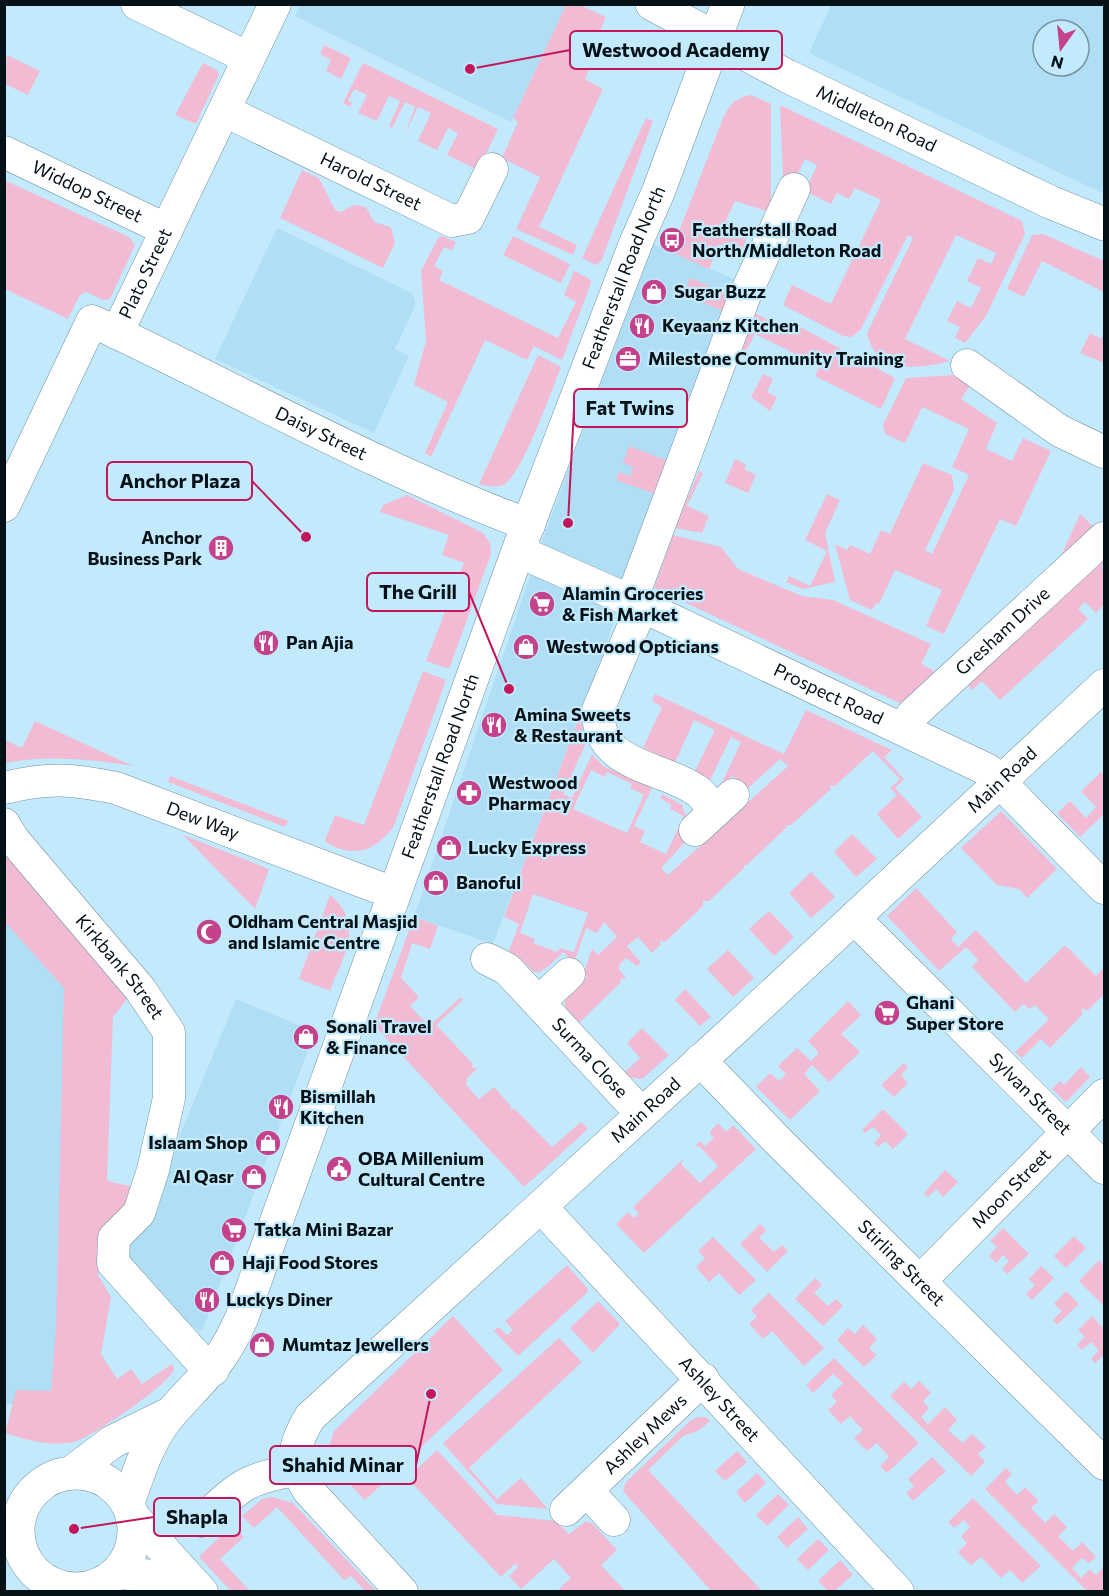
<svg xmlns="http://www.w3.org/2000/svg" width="1109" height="1596" font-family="Commissioner,sans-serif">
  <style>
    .built { fill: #b0dff5; fill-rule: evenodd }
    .green { fill: #f1bbd4; fill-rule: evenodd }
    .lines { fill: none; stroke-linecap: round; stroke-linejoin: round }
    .minor-casing { stroke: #6e91a2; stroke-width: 33 }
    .primary-casing { stroke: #6e91a2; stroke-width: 34 }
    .minor { stroke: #fff; stroke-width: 32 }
    .primary { stroke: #fff; stroke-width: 33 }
    .labels { text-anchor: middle; stroke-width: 4.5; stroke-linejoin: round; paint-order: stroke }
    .street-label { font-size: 18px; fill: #041117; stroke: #c3eafc }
    .poi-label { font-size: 18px; font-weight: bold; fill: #041117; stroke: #c3eafc; text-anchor: start }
    .leader { fill: none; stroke: #c2185b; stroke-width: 2 }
    .callout-dot { fill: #c2185b; stroke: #c3eafc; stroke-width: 2 }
    .callout { fill: #c3eafc; stroke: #c2185b; stroke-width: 2 }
    .callout-label { font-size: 20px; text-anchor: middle; font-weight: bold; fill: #041117 }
  </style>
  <rect width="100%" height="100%" fill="#c3eafc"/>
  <g class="built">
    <polygon points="301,4 566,5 511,122 295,16"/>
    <path d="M 831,5 L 1104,5 L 1104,194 L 809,53 ZM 1043,30 L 1079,30 L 1079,66 L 1043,66 Z"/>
    <polygon points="277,228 412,293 416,304 395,349 409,356 374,433 215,359"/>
    <polygon points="653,244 740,282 628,575 607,643 493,944 414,917 545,532"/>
    <polygon points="4,860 98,990 96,1397 5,1404"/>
    <polygon points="236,999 315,1032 203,1329 199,1332 110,1253 146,1217"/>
  </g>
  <g class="green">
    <polygon points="566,5 580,5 606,17 596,40 600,43 585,79 603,89 539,227 577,245 573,255 516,229 540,177 502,158 518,122 513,118"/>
    <polygon points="324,45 351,58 341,79 326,71 331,60 320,54"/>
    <polygon points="7,55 40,71 28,95 5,84"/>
    <polygon points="203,63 217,70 219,74 196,124 175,115"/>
    <polygon points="363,63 498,129 478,170 447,155 458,133 448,128 437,150 418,141 431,113 418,107 405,134 415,107 405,102 392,128 389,126 400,101 389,96 377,121 358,113 367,95 354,89 348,101 352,103 350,107 343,103"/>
    <path d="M 751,95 L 771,104 L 771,201 L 766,211 L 735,201 L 726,220 L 749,233 L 741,253 L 719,244 L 709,269 L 671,252 L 723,118 C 730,104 735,98 751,95 Z"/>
    <path d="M 780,105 L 1022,221 L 1025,234 L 986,316 L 965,343 L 955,338 L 960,327 L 947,321 L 957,301 L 971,308 L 981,288 L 967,281 L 978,258 L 991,264 L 996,253 L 956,235 L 905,339 L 950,361 C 920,369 875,375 867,333 L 913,238 L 908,235 L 861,329 L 852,337 L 843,336 L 783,305 L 792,285 L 831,304 L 881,200 L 855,188 L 849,199 L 837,193 L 831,204 L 805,191 L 817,165 L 805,159 L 797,175 L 791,172 L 787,180 L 783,179 Z"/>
    <polygon points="646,118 653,121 601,262 595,265 582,258"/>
    <polygon points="302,170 319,178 335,210 340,212 354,205 366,207 374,222 391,227 395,243 383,268 280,218"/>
    <polygon points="4,180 129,237 135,245 110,299 103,300 86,292 80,295 68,319 5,289"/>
    <polygon points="1043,234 1104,261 1104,292 1042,261 1024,297 1007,289 1032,235"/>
    <polygon points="442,236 456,242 452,250 444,247 434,266 443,271 439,280 558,338 576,302 564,295 574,271 590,279 591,283 562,360 534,346 527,360 485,340 431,457 425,453 448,402 414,385 426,341 421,271 438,238"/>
    <polygon points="513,236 570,264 561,283 503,255"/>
    <polygon points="690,278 731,295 724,311 683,295"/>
    <polygon points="754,313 785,328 789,321 895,378 881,409 815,376 820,366 755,334 742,358 739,357"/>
    <polygon points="1104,332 1104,363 1080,353 1090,333 1101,339"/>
    <path d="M 538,355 L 561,367 C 551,392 524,469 506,483 C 499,489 488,486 479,484 Z"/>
    <polygon points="763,374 773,379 767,392 777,397 770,411 751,397"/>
    <polygon points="953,375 970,386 961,399 997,423 986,449 1012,461 1023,438 1051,451 1016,526 1000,519 944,634 926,626 942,590 895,570 879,604 876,603 872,610 850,600 835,544 847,550 850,545 870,554 881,530 890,534 923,463 952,475 954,490 925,550 932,554 969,475 952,467 969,429 922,407 905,443 885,434 883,425 906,378"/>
    <polygon points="629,446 668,461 655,494 616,480 619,472 630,476 633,467 623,463"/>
    <polygon points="735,459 746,464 744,469 756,475 748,493 725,483"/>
    <polygon points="699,471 703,473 687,506 709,516 702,533 675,528"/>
    <polygon points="827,494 840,500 825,533 835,582 803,589 786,582 789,576 810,586 827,551 805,540"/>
    <polygon points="407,495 483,533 490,543 491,554 449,669 426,661 464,563 442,555 449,535 380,512 383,505"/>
    <polygon points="1080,514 1095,528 1067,556 1062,554"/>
    <polygon points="673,535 721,547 738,569 802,596 833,600 931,644 921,664 933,670 935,677 906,706 654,588"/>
    <polygon points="1104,554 1102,569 1104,571 1104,604 1096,613 1085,602 1078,609 1088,619 1000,700 982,681 972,690 966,683"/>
    <path d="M 423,671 L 446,680 L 394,826 C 380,844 365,856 341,849 C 334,847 330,846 325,840 L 335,815 L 364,825 Z"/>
    <path d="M 655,694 L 784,754 L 806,710 L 892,750 L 884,757 L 904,779 L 895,788 L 922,817 L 898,839 L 877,814 L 897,795 L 890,788 L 900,779 L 873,751 L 835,786 L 830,785 L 831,789 L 791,825 L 786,825 L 787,827 L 747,865 L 744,865 L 744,868 L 709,901 L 703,901 L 703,906 L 665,942 L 660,940 L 661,944 L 652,953 L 638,937 L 627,946 L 641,963 L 637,966 L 626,958 L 619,965 L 619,970 L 626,978 L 620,979 L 621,982 L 579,1023 L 565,1007 L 565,999 L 587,977 L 584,972 L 592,949 L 598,955 L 617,937 L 604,922 L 597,933 L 586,928 L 574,963 L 563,952 C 527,989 539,967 509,951 L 519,924 L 504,917 L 580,715 L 586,743 L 563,794 L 572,798 L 592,754 L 603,766 L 652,788 L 634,826 L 645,831 L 640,842 L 666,854 L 684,816 L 670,809 L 671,805 L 660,798 L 662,794 L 682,805 L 686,816 L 688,839 L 661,868 L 668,875 L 788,766 L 780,759 L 746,790 L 733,776 L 726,783 L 722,783 L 741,742 L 731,737 L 710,780 L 694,773 L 715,730 L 694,720 L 675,763 L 643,748 L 662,707 L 652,701 ZM 591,770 L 605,777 L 607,772 L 632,784 L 630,788 L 644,795 L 627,833 L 573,809 ZM 533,894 L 588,913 L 574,952 L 560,948 L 557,952 L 533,943 L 535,939 L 520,933 Z"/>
    <path d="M 35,721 L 133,766 C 88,759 49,755 5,763 L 5,740 L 22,748 Z"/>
    <polygon points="1101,772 1104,775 1104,814 1080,837 1057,813 1070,801 1086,818 1096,807 1081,791"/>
    <polygon points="170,776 288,821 285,827 168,782"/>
    <polygon points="1001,811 1057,869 1027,898 1019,889 997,885 961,848"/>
    <polygon points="852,834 877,859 856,877 834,852"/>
    <polygon points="183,835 269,869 255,909"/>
    <path d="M 4,851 L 127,999 L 113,1017 L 107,1181 L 134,1187 L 128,1202 L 103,1234 L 98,1275 L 111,1297 L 101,1354 L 117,1379 L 131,1369 L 142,1384 L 172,1364 L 174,1368 C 174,1382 90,1438 74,1442 C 50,1447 26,1440 5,1433 L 16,1390 L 51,1391 L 56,1327 L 64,988 L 5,922 Z"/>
    <polygon points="811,872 835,897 811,918 789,893"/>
    <polygon points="916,888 957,932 951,939 958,947 976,930 1026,983 1065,945 1096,976 1104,968 1104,994 1087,1011 1084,1008 1081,1011 1083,1014 1050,1048 1041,1039 1022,1058 1015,1052 1049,1019 1035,1005 1030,1009 1023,1004 1015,1012 972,967 978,960 966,947 939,971 887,916"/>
    <path d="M 330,895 C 366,925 343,956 330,991 L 299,979 Z"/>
    <polygon points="769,911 794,937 774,956 749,929"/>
    <polygon points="414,917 438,926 430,949 412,943 401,978 419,997 410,1006 429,1026 461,997 463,1000 436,1025 473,1064 472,1068 478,1068 467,1078 466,1085 479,1099 494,1087 511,1106 511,1109 515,1109 552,1147 581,1122 588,1129 524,1187 374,1025"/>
    <polygon points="728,950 754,978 733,997 707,969"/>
    <polygon points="685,989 711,1017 700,1026 675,1000"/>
    <polygon points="848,1001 861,1015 841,1034 860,1052 829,1082 812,1065 804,1074 820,1091 790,1120 756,1087 770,1073 779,1081 786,1074 778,1066 797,1048 811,1061 819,1053 808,1041"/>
    <polygon points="642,1028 669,1055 642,1079 629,1077 624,1073 640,1058 627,1043"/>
    <polygon points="904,1063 908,1067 901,1075 908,1083 894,1097 881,1085"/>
    <polygon points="1081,1067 1090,1077 1066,1102 1052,1089 1060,1081 1064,1085"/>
    <polygon points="883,1109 908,1134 893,1149 885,1141 878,1147 874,1143 881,1135 873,1127 865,1133 862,1130"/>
    <polygon points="718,1123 726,1132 733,1125 756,1149 644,1253 616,1224 628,1212 634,1218 639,1214 633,1207 683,1159 681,1164 700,1183 718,1166 700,1147 695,1146 700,1141 705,1146 714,1138 709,1133"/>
    <polygon points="945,1170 958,1182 943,1197 936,1189 928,1197 924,1193"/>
    <polygon points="760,1224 766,1230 759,1238 774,1252 782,1245 788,1251 767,1272 740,1244"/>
    <polygon points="1003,1228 1029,1254 1007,1274 1002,1269 1009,1261 1003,1255 996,1263 989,1256 997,1247 990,1241"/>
    <polygon points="1074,1236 1086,1248 1066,1268 1054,1256"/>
    <polygon points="713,1237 756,1280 739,1295 719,1273 709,1282 696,1267 705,1258 698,1251"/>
    <polygon points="1099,1260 1104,1266 1104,1306 1079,1281"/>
    <polygon points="567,1265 588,1289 587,1293 518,1356 494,1331 498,1327 507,1335 513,1330 505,1321"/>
    <polygon points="1041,1266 1054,1278 1032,1300 1026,1294 1035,1285 1029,1279"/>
    <polygon points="815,1278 822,1285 814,1293 828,1306 836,1299 843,1306 823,1326 795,1299"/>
    <polygon points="1066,1291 1079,1304 1057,1325 1053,1320 1062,1311 1054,1304"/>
    <polygon points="769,1293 824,1348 804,1366 772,1331 763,1339 749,1324 757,1317 751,1310"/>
    <polygon points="598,1301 620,1324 593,1353 570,1328"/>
    <polygon points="453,1316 503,1370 365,1500 325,1459 334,1431"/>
    <polygon points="1092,1316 1104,1329 1104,1355 1095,1363 1091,1359 1099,1350 1091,1342 1082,1350 1077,1345 1085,1337 1078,1330"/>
    <polygon points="863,1325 877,1339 869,1348 877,1355 864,1367 837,1340 848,1328 855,1334"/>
    <polygon points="559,1338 582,1362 469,1468 497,1499 521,1478 548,1509 497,1504 443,1443"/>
    <polygon points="834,1358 919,1443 887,1473 880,1466 889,1457 877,1443 867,1451 854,1438 863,1430 850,1416 841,1424 828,1410 837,1402 831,1395 843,1383 833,1374 813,1393 806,1385"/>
    <polygon points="919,1381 931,1393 923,1401 929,1408 921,1417 928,1424 945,1407 957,1420 948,1430 963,1443 972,1434 986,1447 978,1454 985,1462 971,1476 890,1396 904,1382 911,1389"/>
    <polygon points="699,1417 706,1417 710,1421 698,1431 683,1436 648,1470 762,1591 711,1591 623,1491 626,1482 691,1420"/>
    <polygon points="437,1450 497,1515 556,1521 569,1534 586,1521 593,1524 617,1550 601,1565 625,1591 557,1591 571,1578 554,1559 521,1589 509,1576 518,1567 516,1563 501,1577 407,1478"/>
    <polygon points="737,1451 747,1462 725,1481 715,1471"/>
    <polygon points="932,1457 946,1471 913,1501 906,1493 914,1486 908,1479"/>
    <polygon points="1006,1468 1012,1474 1005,1482 1017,1495 1025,1487 1039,1501 1031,1508 1045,1523 1054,1514 1067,1527 1058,1536 1073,1551 1082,1542 1096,1557 1089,1563 1082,1558 1072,1568 1081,1578 1090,1569 1096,1575 1104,1567 1104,1591 1087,1591 985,1489"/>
    <polygon points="757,1473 766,1483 745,1503 736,1492"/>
    <polygon points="778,1494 789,1505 767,1526 756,1515"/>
    <polygon points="272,1497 293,1503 376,1591 365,1591 351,1576 344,1580 277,1507 254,1528 242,1516 262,1499"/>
    <polygon points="973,1498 1041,1566 1022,1583 1010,1570 1001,1578 981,1557 971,1565 958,1552 967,1543 961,1536 970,1527 964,1520 954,1528 948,1522"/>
    <polygon points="798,1517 808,1529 787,1548 777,1537"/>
    <polygon points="232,1525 244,1537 220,1559 250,1591 231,1591 199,1557"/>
    <polygon points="818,1539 829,1550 808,1570 797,1559"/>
    <polygon points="840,1560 853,1575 834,1591 828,1591 818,1581"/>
  </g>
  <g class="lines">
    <g class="minor-casing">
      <g id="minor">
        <polyline points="137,4 249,58"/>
        <path id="s1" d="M 225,111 L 452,221 L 468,218 L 492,169"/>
        <path id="s2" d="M 4,152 L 167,230"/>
        <path id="s3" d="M 117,333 L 275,4"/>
        <polyline points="967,365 1060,431 1104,452"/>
        <path id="s4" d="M 4,506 L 92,321 C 237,389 378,469 529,525"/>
        <path id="s5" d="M 518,551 L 642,606 L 988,770 L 1104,888"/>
        <polyline points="631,601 745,295 794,189"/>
        <path d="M 642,606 L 598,710 C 597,767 659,765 696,790 C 703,794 709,804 714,811"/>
        <path id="s6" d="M 905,730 L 912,715 L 1104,538"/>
        <path id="s7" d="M 4,788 C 49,777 71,779 116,788 L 393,893"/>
        <path id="s8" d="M 4,824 L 13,839 L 140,989 L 169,1032 L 169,1098 L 153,1170 L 139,1213 L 114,1238 L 113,1263 L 198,1358 L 213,1370"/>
        <polyline points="695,830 733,795"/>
        <path id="s9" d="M 854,918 L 1104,1168"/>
        <path id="s10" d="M 487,959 L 507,969 L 641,1113"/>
        <polyline points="539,1002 569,974"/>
        <path id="s11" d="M 700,1060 L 778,1141 L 1104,1464"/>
        <path id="s12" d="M 541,1207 L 898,1592"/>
        <path id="s13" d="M 920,1281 L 1104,1095"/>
        <polyline points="587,1491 614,1520"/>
        <path id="s14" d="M 566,1510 L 703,1379"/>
        <polyline points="133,1516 202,1592"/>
        <path d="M 201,1521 C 239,1487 245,1478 297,1470"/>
        <polyline points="118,1573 155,1576 197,1592"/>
        <path id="s15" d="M 402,1592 L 308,1490 C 291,1460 292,1447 310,1417 L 735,1029 L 1104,685"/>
      </g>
    </g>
    <g class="primary-casing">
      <g id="primary">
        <path id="s16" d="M 652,4 L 787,76 L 1050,202 L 1104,224"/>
        <polyline points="71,1473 112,1442 169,1414"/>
        <circle cx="76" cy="1531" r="58"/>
        <path id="s17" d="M 128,1503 C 139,1471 149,1438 172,1412 C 204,1376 222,1364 242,1317 L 518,551 L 635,245 L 659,190 L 728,4"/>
      </g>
    </g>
    <use href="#minor" class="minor"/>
    <use href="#primary" class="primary"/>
  </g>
  <defs>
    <g id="bus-disc" transform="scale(1.35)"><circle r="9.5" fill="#c4428b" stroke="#c3eafc"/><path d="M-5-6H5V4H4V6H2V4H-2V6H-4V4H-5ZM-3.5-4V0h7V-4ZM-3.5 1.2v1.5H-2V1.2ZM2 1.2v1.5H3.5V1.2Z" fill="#fff"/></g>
    <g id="shop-disc" transform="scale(1.35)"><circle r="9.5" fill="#c4428b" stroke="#c3eafc"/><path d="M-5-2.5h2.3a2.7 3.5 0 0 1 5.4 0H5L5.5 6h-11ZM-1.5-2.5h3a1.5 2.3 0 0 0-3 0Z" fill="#fff"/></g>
    <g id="restaurant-disc" transform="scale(1.35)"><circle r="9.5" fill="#c4428b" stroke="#c3eafc"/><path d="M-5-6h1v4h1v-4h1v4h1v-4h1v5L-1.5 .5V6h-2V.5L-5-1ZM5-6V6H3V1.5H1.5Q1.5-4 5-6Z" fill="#fff"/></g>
    <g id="office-disc" transform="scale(1.35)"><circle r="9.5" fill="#c4428b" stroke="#c3eafc"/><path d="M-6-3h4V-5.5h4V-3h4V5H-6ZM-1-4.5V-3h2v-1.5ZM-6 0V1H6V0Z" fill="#fff"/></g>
    <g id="building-disc" transform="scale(1.35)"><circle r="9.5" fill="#c4428b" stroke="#c3eafc"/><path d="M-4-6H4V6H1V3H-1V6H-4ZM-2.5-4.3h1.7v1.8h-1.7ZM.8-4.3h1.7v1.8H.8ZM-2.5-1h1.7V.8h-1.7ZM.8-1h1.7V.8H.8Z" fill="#fff"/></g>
    <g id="supermarket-disc" transform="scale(1.35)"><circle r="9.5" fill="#c4428b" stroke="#c3eafc"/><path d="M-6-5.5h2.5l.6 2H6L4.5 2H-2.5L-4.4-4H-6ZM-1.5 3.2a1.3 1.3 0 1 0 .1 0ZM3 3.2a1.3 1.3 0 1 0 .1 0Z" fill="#fff"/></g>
    <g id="pharmacy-disc" transform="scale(1.35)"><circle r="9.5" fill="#c4428b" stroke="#c3eafc"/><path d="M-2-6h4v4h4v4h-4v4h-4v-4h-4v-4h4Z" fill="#fff"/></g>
    <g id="mosque-disc" transform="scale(1.35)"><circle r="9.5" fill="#c4428b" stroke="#c3eafc"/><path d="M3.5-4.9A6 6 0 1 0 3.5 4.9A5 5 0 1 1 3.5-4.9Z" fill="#fff"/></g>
    <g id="civic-disc" transform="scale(1.35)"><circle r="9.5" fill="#c4428b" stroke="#c3eafc"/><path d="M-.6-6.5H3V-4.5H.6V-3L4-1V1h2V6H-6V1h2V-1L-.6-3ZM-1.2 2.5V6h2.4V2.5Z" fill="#fff"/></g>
  </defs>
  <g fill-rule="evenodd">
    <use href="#bus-disc" x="672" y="240"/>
    <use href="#shop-disc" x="654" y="292"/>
    <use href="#restaurant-disc" x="642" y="326"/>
    <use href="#office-disc" x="628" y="359"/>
    <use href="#building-disc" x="221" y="548"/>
    <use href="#supermarket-disc" x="542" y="604"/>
    <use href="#restaurant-disc" x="266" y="643"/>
    <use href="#shop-disc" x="526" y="647"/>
    <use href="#restaurant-disc" x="494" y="725"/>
    <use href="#pharmacy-disc" x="469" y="793"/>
    <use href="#shop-disc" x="449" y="848"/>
    <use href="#shop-disc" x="436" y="883"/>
    <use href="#mosque-disc" x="209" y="932"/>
    <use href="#supermarket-disc" x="887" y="1013"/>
    <use href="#shop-disc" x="306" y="1037"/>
    <use href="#restaurant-disc" x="281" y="1107"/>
    <use href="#shop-disc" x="268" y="1143"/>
    <use href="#civic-disc" x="339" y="1169"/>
    <use href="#shop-disc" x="254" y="1177"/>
    <use href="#supermarket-disc" x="234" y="1230"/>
    <use href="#shop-disc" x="222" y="1263"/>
    <use href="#restaurant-disc" x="207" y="1300"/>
    <use href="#shop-disc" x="262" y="1345"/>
  </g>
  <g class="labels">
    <g class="street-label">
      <text dy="6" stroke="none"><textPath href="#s16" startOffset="252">Middleton Road</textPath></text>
      <text dy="6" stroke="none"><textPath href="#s1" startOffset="162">Harold Street</textPath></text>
      <text dy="6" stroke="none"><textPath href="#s2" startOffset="92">Widdop Street</textPath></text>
      <text dy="6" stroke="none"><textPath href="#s3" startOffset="66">Plato Street</textPath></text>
      <text dy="6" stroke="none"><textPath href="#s17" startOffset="1328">Featherstall Road North</textPath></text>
      <text dy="6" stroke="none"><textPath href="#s4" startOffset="460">Daisy Street</textPath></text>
      <text dy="6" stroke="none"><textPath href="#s6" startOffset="140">Gresham Drive</textPath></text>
      <text dy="6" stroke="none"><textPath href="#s5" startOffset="342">Prospect Road</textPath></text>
      <text dy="6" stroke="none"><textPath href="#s17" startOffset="806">Featherstall Road North</textPath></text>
      <text dy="6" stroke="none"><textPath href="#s15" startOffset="1158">Main Road</textPath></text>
      <text dy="6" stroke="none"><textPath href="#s7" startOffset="206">Dew Way</textPath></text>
      <text dy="6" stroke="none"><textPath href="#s8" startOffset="184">Kirkbank Street</textPath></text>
      <text dy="6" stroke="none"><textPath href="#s10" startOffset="144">Surma Close</textPath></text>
      <text dy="6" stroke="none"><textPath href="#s9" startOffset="249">Sylvan Street</textPath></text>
      <text dy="6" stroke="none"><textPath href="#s15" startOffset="672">Main Road</textPath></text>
      <text dy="6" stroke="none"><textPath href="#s13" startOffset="130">Moon Street</textPath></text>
      <text dy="6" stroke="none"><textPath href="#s11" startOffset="286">Stirling Street</textPath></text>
      <text dy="6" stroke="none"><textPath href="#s12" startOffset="262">Ashley Street</textPath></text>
      <text dy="6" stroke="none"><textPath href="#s14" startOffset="110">Ashley Mews</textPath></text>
    </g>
    <g class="poi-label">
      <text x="692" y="236">Featherstall Road<tspan x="692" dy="21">North/Middleton Road</tspan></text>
      <text x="674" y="298">Sugar Buzz</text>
      <text x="662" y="332">Keyaanz Kitchen</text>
      <text x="648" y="365">Milestone Community Training</text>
      <text x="202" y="544" text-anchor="end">Anchor<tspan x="202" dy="21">Business Park</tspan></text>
      <text x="562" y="600">Alamin Groceries<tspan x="562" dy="21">&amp; Fish Market</tspan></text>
      <text x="286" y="649">Pan Ajia</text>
      <text x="546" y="653">Westwood Opticians</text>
      <text x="514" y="721">Amina Sweets<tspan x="514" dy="21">&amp; Restaurant</tspan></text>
      <text x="488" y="789">Westwood<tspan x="488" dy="21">Pharmacy</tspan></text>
      <text x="468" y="854">Lucky Express</text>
      <text x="456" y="889">Banoful</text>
      <text x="228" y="928">Oldham Central Masjid<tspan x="228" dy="21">and Islamic Centre</tspan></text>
      <text x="906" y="1009">Ghani<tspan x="906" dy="21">Super Store</tspan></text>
      <text x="326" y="1033">Sonali Travel<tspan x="326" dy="21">&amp; Finance</tspan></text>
      <text x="300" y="1103">Bismillah<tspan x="300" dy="21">Kitchen</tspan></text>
      <text x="248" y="1149" text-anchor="end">Islaam Shop</text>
      <text x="358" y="1165">OBA Millenium<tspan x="358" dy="21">Cultural Centre</tspan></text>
      <text x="234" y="1183" text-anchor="end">Al Qasr</text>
      <text x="254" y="1236">Tatka Mini Bazar</text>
      <text x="242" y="1269">Haji Food Stores</text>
      <text x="226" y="1306">Luckys Diner</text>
      <text x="282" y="1351">Mumtaz Jewellers</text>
    </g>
  </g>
  <path class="leader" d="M470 69L570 50M568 523L574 408M306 537L252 481M509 689L469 592M431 1394L416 1465M74 1529L154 1517"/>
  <g class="callout-dot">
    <circle cx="470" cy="69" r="6"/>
    <circle cx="568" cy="523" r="6"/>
    <circle cx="306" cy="537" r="6"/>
    <circle cx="509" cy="689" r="6"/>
    <circle cx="431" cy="1394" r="6"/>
    <circle cx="74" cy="1529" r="6"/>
  </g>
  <g class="callout">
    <rect x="570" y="31" width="212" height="38" rx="6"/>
    <rect x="574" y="389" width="113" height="38" rx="6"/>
    <rect x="107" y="462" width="145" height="38" rx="6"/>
    <rect x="367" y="573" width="102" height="38" rx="6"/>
    <rect x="270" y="1446" width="146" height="38" rx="6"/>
    <rect x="154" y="1498" width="86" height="38" rx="6"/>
  </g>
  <g class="callout-label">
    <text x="676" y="57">Westwood Academy</text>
    <text x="630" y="415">Fat Twins</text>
    <text x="180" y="488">Anchor Plaza</text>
    <text x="418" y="599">The Grill</text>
    <text x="343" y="1472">Shahid Minar</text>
    <text x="197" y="1524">Shapla</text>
  </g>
  <rect width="1109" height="1596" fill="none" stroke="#041117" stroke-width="12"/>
  <g transform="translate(1061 48) rotate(195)"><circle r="28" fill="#c3eafc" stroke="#7793a0" stroke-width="1.5"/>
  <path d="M0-4.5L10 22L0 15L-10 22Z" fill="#c4428b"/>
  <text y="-9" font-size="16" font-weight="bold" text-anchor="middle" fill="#041117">N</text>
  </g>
</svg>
